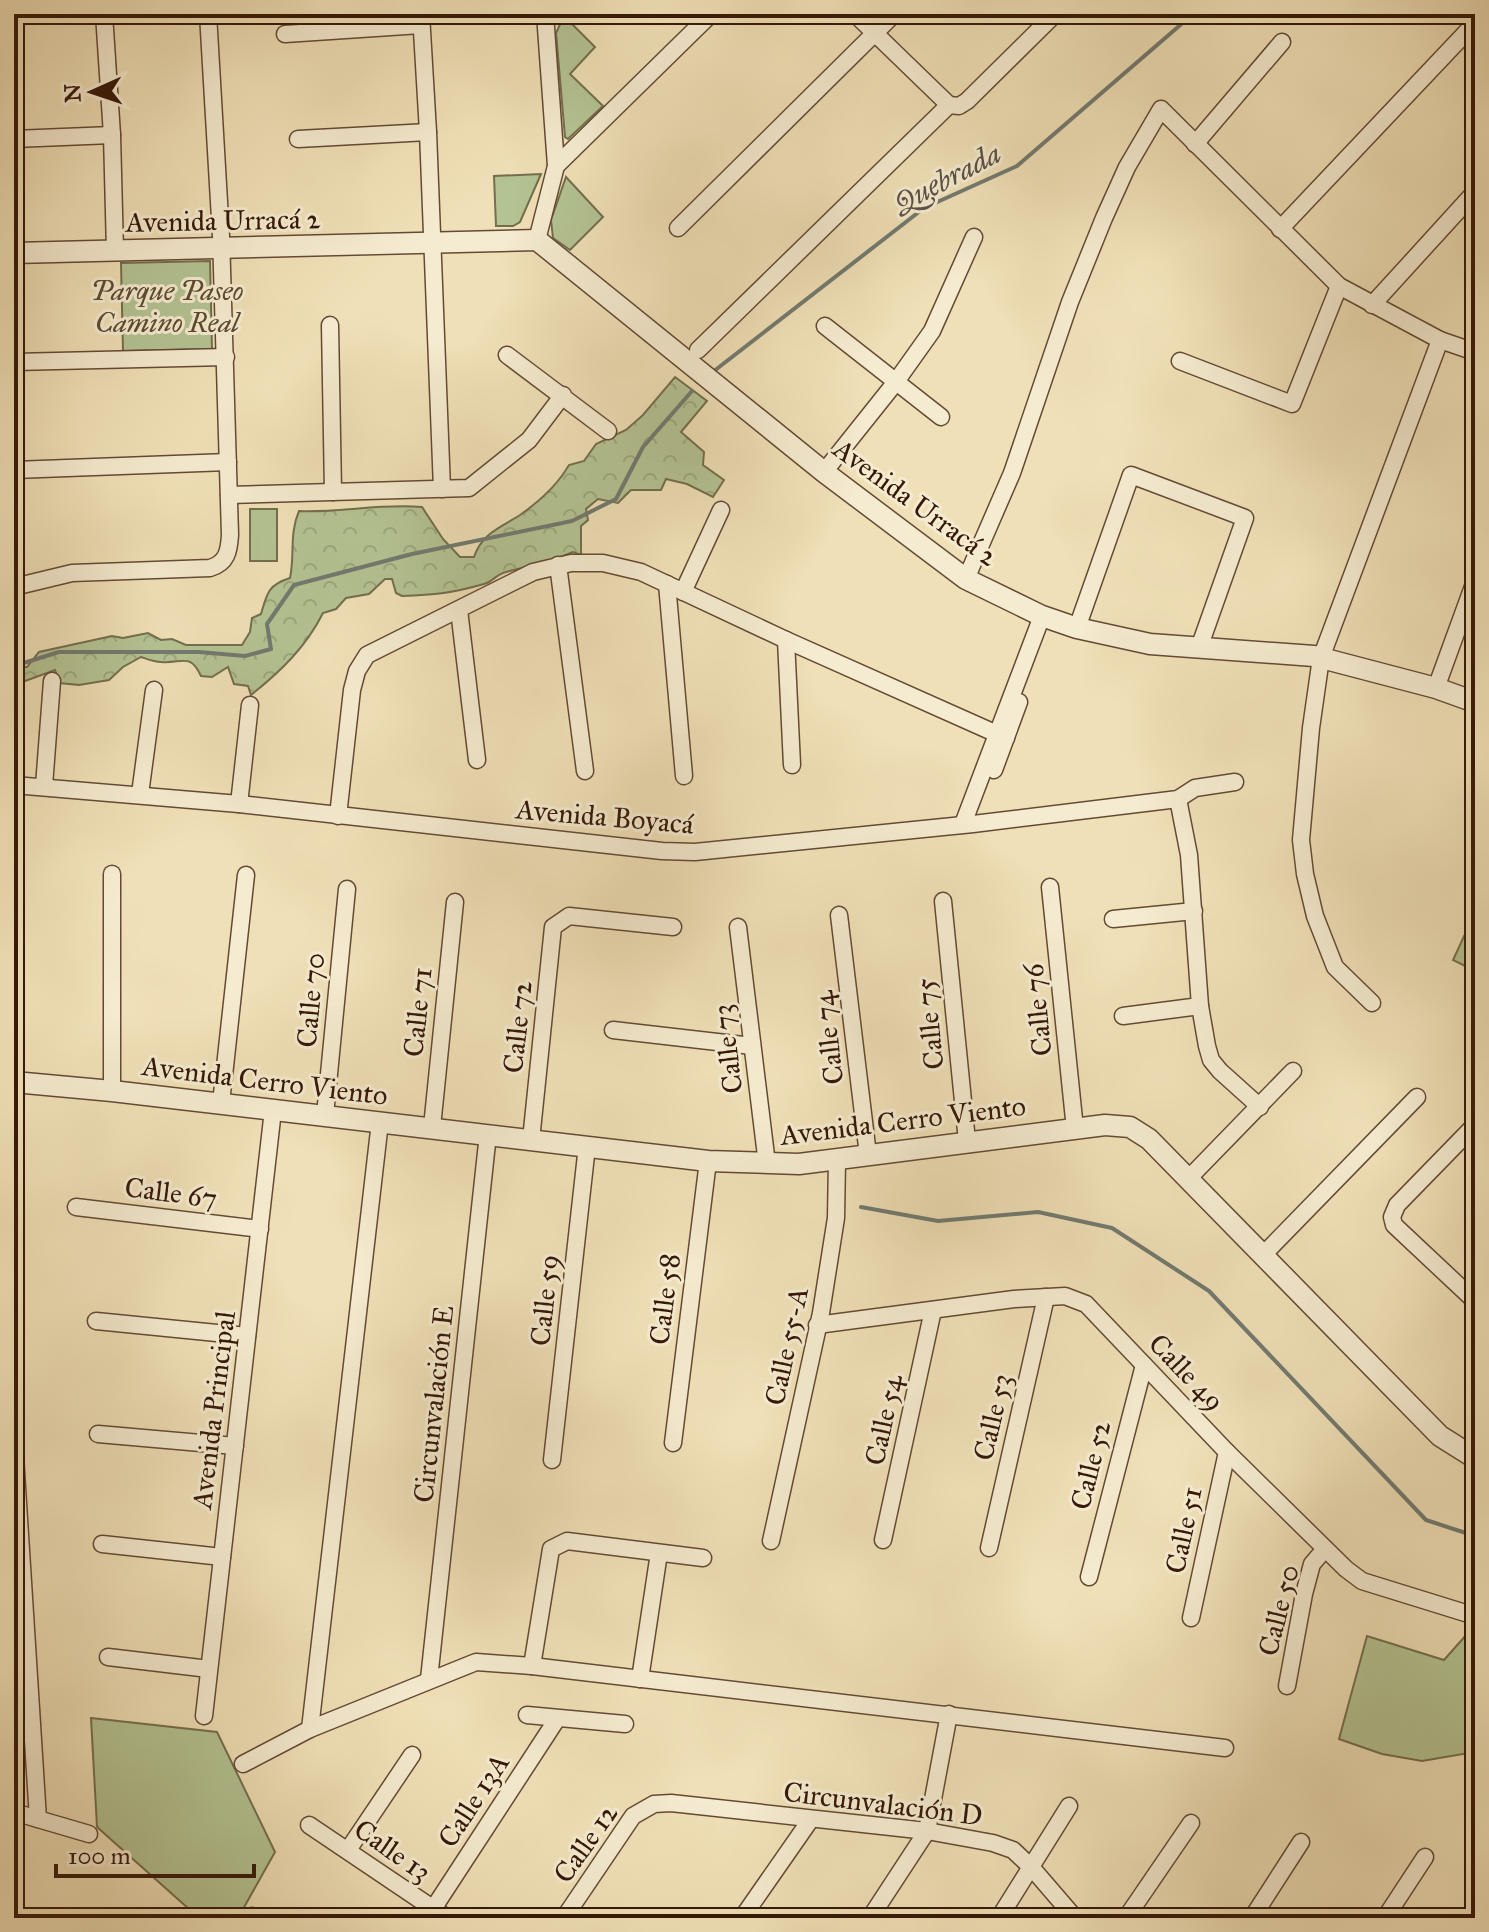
<svg xmlns="http://www.w3.org/2000/svg" width="1489" height="1932" font-family="'IM FELL Great Primer',serif">
  <style>
    .green { fill: #b4c393; stroke: #746e4e; stroke-width: 2 }
    .forest { fill: url(#forest-crowns); stroke: #746e4e; stroke-width: 2 }
    .lines { fill: none; stroke-linecap: round; stroke-linejoin: round }
    .stream { stroke: #727a70; stroke-width: 4 }
    .minor-casing { stroke: #644a34; stroke-width: 19 }
    .tertiary-casing { stroke: #644a34; stroke-width: 23 }
    .minor { stroke: #f5ebd0; stroke-width: 16 }
    .tertiary { stroke: #f5ebd0; stroke-width: 20 }
    .labels { text-anchor: middle; stroke-width: 6; stroke-linejoin: round; paint-order: stroke }
    .street-label { font-size: 28px; fill: #351808; stroke: #f5ebd0 }
    .park-label { font-size: 28px; font-style: italic; fill: #5b4b32; stroke: #f5ebd0 }
    .water-label { font-size: 30px; font-style: italic; fill: #595145; stroke: #f5ebd0 }
  </style>
  <defs>
    <pattern id="forest-crowns" width="20" height="18" patternUnits="userSpaceOnUse" patternTransform="scale(2)"><rect width="20" height="18" fill="#b4c393"/><path d="M2 6a3 3 0 1 1 6 0M12 15a3 3 0 1 1 6 0" fill="none" stroke="#9ba77d"/></pattern>
  </defs>
  <rect width="100%" height="100%" fill="#f0e0b7"/>
  <filter id="stains"><feTurbulence type="fractalNoise" baseFrequency=".0025" numOctaves="4"/><feColorMatrix values="0 0 0 0 .2 0 0 0 0 .09 0 0 0 0 .02 0 0 0 .5 -.17"/></filter>
  <radialGradient id="worn" r=".72"><stop offset=".6" stop-color="#630" stop-opacity="0"/><stop offset="1" stop-color="#630" stop-opacity=".3"/></radialGradient>
  <g class="green">
    <polygon points="564,16 595,47 570,74 603,106 568,139 565,137 556,33"/>
    <polygon points="541,174 520,222 513,226 496,226 494,176"/>
    <polygon points="566,177 603,217 570,250 553,238 551,220"/>
    <polygon points="210,261 212,349 123,351 121,263"/>
    <rect x="250" y="509" width="27" height="52"/>
    <polygon points="1465,934 1475,939 1475,971 1453,960"/>
    <polygon points="1474,1626 1475,1752 1422,1761 1382,1754 1339,1739 1367,1636 1444,1660"/>
    <polygon points="91,1718 217,1732 275,1852 238,1918 199,1918 97,1827"/>
  </g>
  <path class="forest" d="M 675,377 L 707,401 L 681,432 L 704,452 L 703,465 L 724,480 L 713,497 L 687,484 L 666,479 L 661,490 L 631,490 L 618,503 L 598,499 L 586,509 L 588,520 L 581,526 L 581,555 L 573,552 C 551,562 528,566 506,572 C 497,574 492,582 484,584 C 452,593 435,595 402,596 L 396,593 L 392,579 L 385,579 L 369,594 L 346,598 L 336,609 L 323,613 C 306,647 281,671 251,695 L 248,686 L 234,684 L 228,667 L 212,677 L 201,676 C 190,652 182,664 161,662 C 154,662 147,659 141,657 L 123,667 L 109,680 L 79,685 L 59,683 L 55,670 L 14,685 L 14,667 L 27,667 L 39,652 L 112,636 L 123,638 L 148,633 L 161,640 L 172,639 L 186,645 L 242,645 L 250,632 L 252,618 L 261,614 C 267,593 268,585 290,578 C 295,555 289,534 299,511 C 340,513 381,503 422,507 L 443,539 L 460,557 L 474,557 C 482,533 500,528 520,515 C 540,501 557,486 569,465 L 584,461 L 596,444 L 626,430 L 643,415 Z"/>
  <g class="lines">
    <g class="stream">
      <polyline points="714,371 924,208 1017,166 1193,14"/>
      <polyline points="14,666 59,652 199,652 245,656 271,649 267,624 294,585 412,554 572,521 616,499 643,447 692,391"/>
      <polyline points="861,1207 938,1221 1038,1212 1112,1228 1209,1291 1426,1520 1475,1536"/>
    </g>
    <g class="minor-casing">
      <g id="minor">
        <polyline points="104,14 112,135 115,251"/>
        <polyline points="421,14 428,132 442,489"/>
        <polyline points="855,14 949,105"/>
        <polyline points="285,34 421,25"/>
        <polyline points="14,139 112,135"/>
        <polyline points="298,139 428,132"/>
        <polyline points="1195,144 1282,42"/>
        <polyline points="556,166 711,14"/>
        <polyline points="678,228 894,14"/>
        <polyline points="1280,229 1475,23"/>
        <polyline points="537,240 556,166 545,14"/>
        <polyline points="1372,305 1475,192"/>
        <polyline points="330,325 333,492"/>
        <polyline points="825,326 941,417"/>
        <polyline points="698,350 949,105 959,106 967,101 1055,14"/>
        <polyline points="507,355 608,431"/>
        <polyline points="1180,361 1292,404 1339,286"/>
        <polyline points="14,362 226,357"/>
        <polyline points="14,470 228,462"/>
        <polyline points="824,472 895,383 932,331 974,237"/>
        <polyline points="229,495 469,488 529,440 563,395"/>
        <polyline points="558,565 585,771"/>
        <polyline points="966,579 1012,473 1070,302 1104,218 1127,167 1161,109 1339,286 1440,340 1475,352"/>
        <polyline points="667,584 684,776"/>
        <path d="M 14,587 L 72,573 L 210,568 C 227,563 229,551 230,535 L 221,236 L 208,14"/>
        <polyline points="683,592 721,510"/>
        <polyline points="459,610 477,760"/>
        <polyline points="1077,628 1131,475 1245,518 1199,648"/>
        <polyline points="786,640 792,765"/>
        <polyline points="1436,688 1475,581"/>
        <polyline points="994,770 1019,702"/>
        <polyline points="14,785 239,804 662,851 695,852 973,824 1178,799 1195,788 1235,782"/>
        <polyline points="44,786 52,681"/>
        <polyline points="140,794 154,690"/>
        <polyline points="1178,799 1189,855 1200,1006 1207,1046 1211,1060 1220,1071 1260,1107"/>
        <polyline points="239,804 250,705"/>
        <polyline points="338,816 352,690 357,671 367,655 533,572 571,563 603,563 641,572 786,640 1006,738"/>
        <polyline points="963,824 1042,616"/>
        <polyline points="1050,887 1075,1129"/>
        <polyline points="943,901 967,1141"/>
        <polyline points="839,915 868,1155"/>
        <polyline points="1113,919 1194,911"/>
        <polyline points="738,927 767,1164"/>
        <polyline points="1372,1003 1335,967 1315,916 1305,874 1301,840 1311,728 1321,658 1440,340"/>
        <polyline points="1123,1016 1200,1006"/>
        <polyline points="613,1030 752,1046"/>
        <polyline points="112,1091 112,874"/>
        <polyline points="221,1103 246,875"/>
        <polyline points="325,1115 347,889"/>
        <polyline points="1475,1125 1397,1205 1392,1217 1394,1225 1475,1301"/>
        <polyline points="432,1127 455,902"/>
        <polyline points="531,1140 553,927 569,916 673,927"/>
        <polyline points="1187,1180 1293,1071"/>
        <polyline points="76,1207 260,1229"/>
        <polyline points="1263,1255 1417,1097"/>
        <polyline points="96,1321 247,1336"/>
        <polyline points="817,1325 1014,1299 1065,1296 1086,1304 1227,1452 1346,1569 1362,1581 1475,1616"/>
        <polyline points="98,1434 235,1446"/>
        <polyline points="14,1440 38,1819"/>
        <polyline points="673,1443 708,1161"/>
        <polyline points="552,1460 587,1146"/>
        <polyline points="883,1540 933,1310"/>
        <polyline points="771,1541 821,1313 836,1218 837,1160"/>
        <polyline points="102,1544 222,1557"/>
        <polyline points="989,1548 1046,1297"/>
        <polyline points="1089,1577 1144,1365"/>
        <polyline points="1191,1618 1227,1452"/>
        <polyline points="108,1657 209,1669"/>
        <polyline points="532,1666 551,1549 567,1541 703,1558"/>
        <polyline points="429,1679 488,1134"/>
        <polyline points="640,1679 659,1553"/>
        <polyline points="1287,1686 1304,1594 1312,1564 1325,1549"/>
        <polyline points="527,1715 625,1724"/>
        <polyline points="204,1716 273,1110"/>
        <polyline points="310,1729 380,1122"/>
        <polyline points="243,1764 310,1729 476,1662 532,1666 1225,1748"/>
        <polyline points="14,1812 89,1834"/>
        <polyline points="309,1825 447,1918"/>
        <polyline points="348,1850 412,1755"/>
        <polyline points="433,1909 557,1719"/>
        <polyline points="252,1916 254,1918"/>
        <polyline points="564,1918 633,1816 654,1804 671,1803 927,1831 993,1843 1013,1850 1032,1868 1075,1918"/>
        <polyline points="742,1918 811,1819"/>
        <polyline points="870,1918 927,1831 949,1714"/>
        <polyline points="999,1918 1069,1806"/>
        <polyline points="1126,1918 1191,1823"/>
        <polyline points="1252,1918 1301,1842"/>
        <polyline points="1385,1918 1425,1857"/>
      </g>
    </g>
    <g class="tertiary-casing">
      <g id="tertiary">
        <polyline points="14,253 537,240 824,472 966,579 1042,616 1077,628 1150,644 1314,656 1436,688 1475,702"/>
        <polyline points="14,1082 112,1091 708,1161 799,1164 1105,1125 1130,1127 1149,1139 1440,1436 1475,1458"/>
      </g>
    </g>
    <use href="#minor" class="minor"/>
    <use href="#tertiary" class="tertiary"/>
  </g>
  <g class="labels">
    <g class="street-label">
      <text transform="translate(223 220) rotate(-1)" y="10">Avenida Urracá 2</text>
      <text transform="translate(916 502) rotate(36)" y="10">Avenida Urracá 2</text>
      <text transform="translate(605 816) rotate(5)" y="10">Avenida Boyacá</text>
      <text transform="translate(310 1000) rotate(-85)" y="10">Calle 70</text>
      <text transform="translate(1037 1010) rotate(-96)" y="10">Calle 76</text>
      <text transform="translate(417 1012) rotate(-84)" y="10">Calle 71</text>
      <text transform="translate(929 1024) rotate(-96)" y="10">Calle 75</text>
      <text transform="translate(517 1027) rotate(-84)" y="10">Calle 72</text>
      <text transform="translate(828 1038) rotate(-97)" y="10">Calle 74</text>
      <text transform="translate(727 1049) rotate(-97)" y="10">Calle 73</text>
      <text transform="translate(265 1080) rotate(7)" y="10">Avenida Cerro Viento</text>
      <text transform="translate(903 1120) rotate(-7)" y="10">Avenida Cerro Viento</text>
      <text transform="translate(171 1192) rotate(7)" y="10">Calle 67</text>
      <text transform="translate(664 1299) rotate(-83)" y="10">Calle 58</text>
      <text transform="translate(544 1300) rotate(-84)" y="10">Calle 59</text>
      <text transform="translate(786 1346) rotate(-78)" y="10">Calle 55-A</text>
      <text transform="translate(1187 1372) rotate(46)" y="10">Calle 49</text>
      <text transform="translate(433 1404) rotate(-84)" y="10">Circunvalación E</text>
      <text transform="translate(213 1410) rotate(-83)" y="10">Avenida Principal</text>
      <text transform="translate(992 1417) rotate(-77)" y="10">Calle 53</text>
      <text transform="translate(883 1420) rotate(-78)" y="10">Calle 54</text>
      <text transform="translate(1090 1465) rotate(-76)" y="10">Calle 52</text>
      <text transform="translate(1183 1530) rotate(-78)" y="10">Calle 51</text>
      <text transform="translate(1278 1610) rotate(-76)" y="10">Calle 50</text>
      <text transform="translate(473 1800) rotate(-57)" y="10">Calle 13A</text>
      <text transform="translate(883 1803) rotate(7)" y="10">Circunvalación D</text>
      <text transform="translate(585 1843) rotate(-55)" y="10">Calle 12</text>
      <text transform="translate(393 1850) rotate(35)" y="10">Calle 13</text>
    </g>
    <g class="park-label">
      <text x="167" y="300">Parque Paseo<tspan x="167" dy="32">Camino Real</tspan></text>
    </g>
    <g class="water-label">
      <text transform="translate(947 178) rotate(-28)" y="10">Quebrada</text>
    </g>
  </g>
  <rect width="1489" height="1932" fill="none" stroke="#f0e0b7" stroke-width="48"/>
  <rect x="16" y="16" width="1457" height="1900" fill="none" stroke="#351808" stroke-width="4"/>
  <rect x="24" y="24" width="1441" height="1884" fill="none" stroke="#351808" stroke-width="2"/>
  <g transform="translate(92 92) rotate(267)" stroke="#f5ebd0" stroke-width="6" paint-order="stroke">
  <path d="M0-6L14 30L0 20L-14 30Z" fill="#351808"/>
  <text y="-12" font-size="22" font-weight="bold" text-anchor="middle" fill="#351808">N</text>
  </g>
  <path d="M56 1864v12h198v-12" fill="none" stroke="#351808" stroke-width="4"/>
  <text x="68" y="1864" font-size="24" fill="#351808" stroke="#f5ebd0" stroke-width="6" paint-order="stroke">100 m</text>
  <rect width="100%" height="100%" filter="url(#stains)"/>
  <rect width="100%" height="100%" fill="url(#worn)"/>
</svg>
